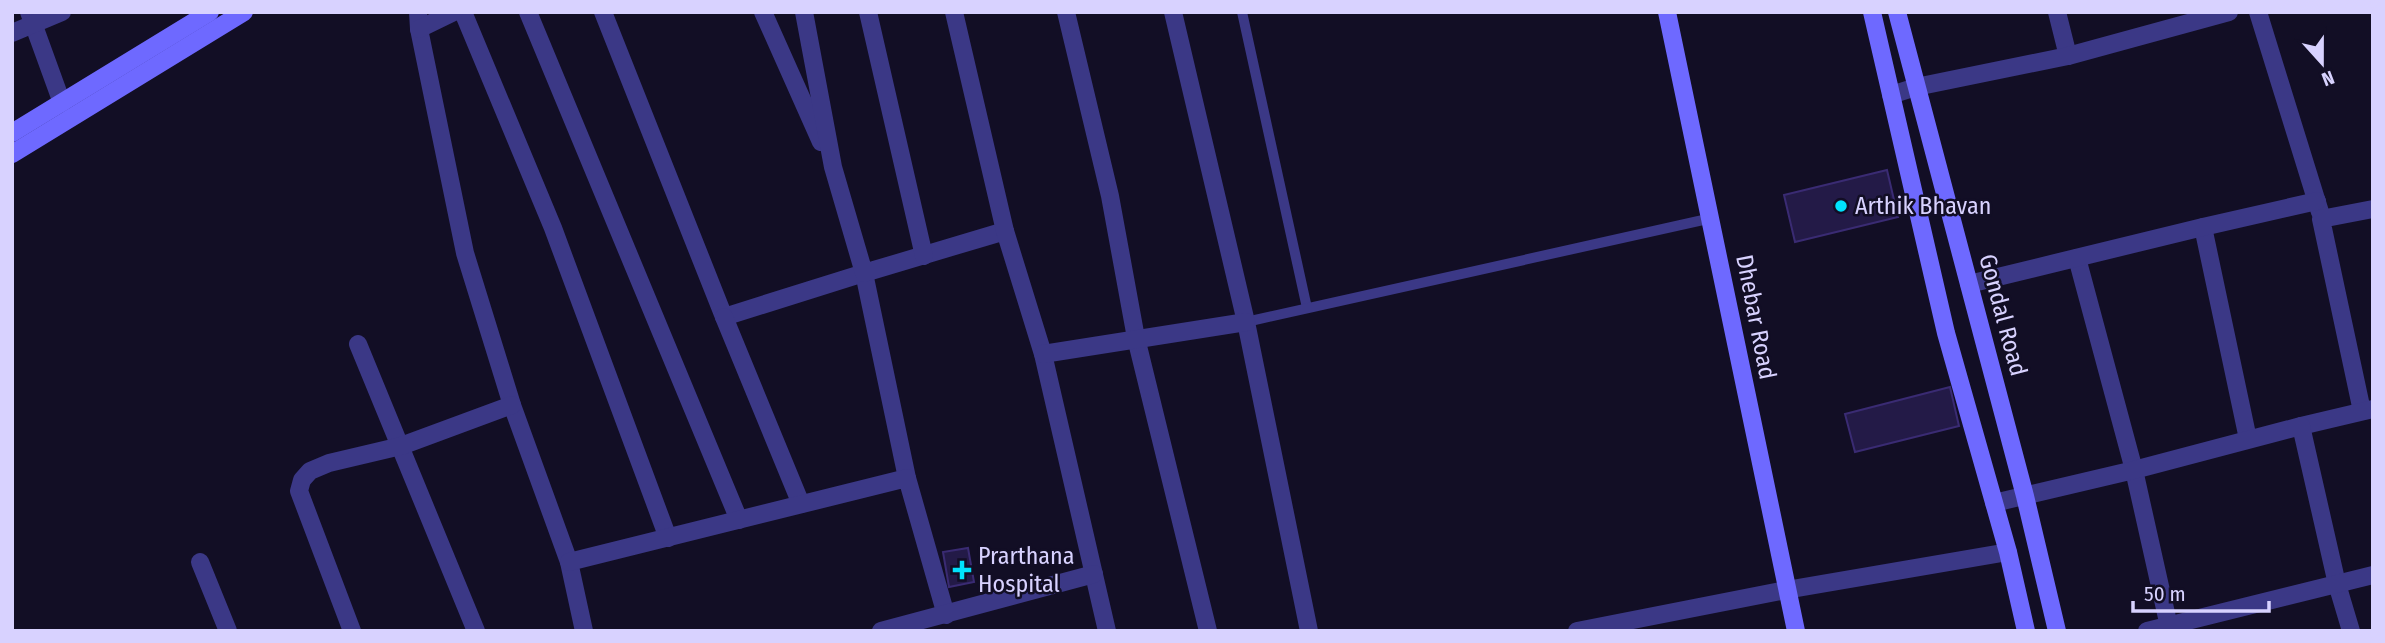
<svg xmlns="http://www.w3.org/2000/svg" width="2385" height="643" font-family="'Fira Sans Condensed',sans-serif">
  <style>
    .building { fill: #231a47; stroke: #3a2b73; stroke-width: 2 }
    .lines { fill: none; stroke-linecap: round; stroke-linejoin: round }
    .lane { stroke: #3b3886; stroke-width: 10 }
    .street { stroke: #3b3886; stroke-width: 18 }
    .secondary { stroke: #6e69ff; stroke-width: 18 }
    .poi-dot { fill: #00e2fd; stroke: #120e25; stroke-width: 2.5 }
    .labels { text-anchor: middle; stroke-width: 5; stroke-linejoin: round; paint-order: stroke }
    .poi-label { font-size: 24px; fill: #d8d2ff; stroke: #120e25; text-anchor: start }
    .street-label { font-size: 24px; fill: #d8d2ff; stroke: #120e25 }
  </style>
  <rect width="100%" height="100%" fill="#120e25"/>
  <g class="building">
    <polygon points="1887,170 1898,217 1795,242 1784,195"/>
    <polygon points="1950,387 1959,426 1855,452 1845,414"/>
    <polygon points="968,548 974,582 949,587 943,552"/>
  </g>
  <g class="lines">
    <g class="lane">
      <polyline points="1242,12 1307,308"/>
      <polyline points="1246,322 1712,218"/>
    </g>
    <g class="street">
      <polyline points="29,12 62,103"/>
      <polyline points="418,12 419,29 465,253 512,405 569,562 584,631"/>
      <polyline points="463,12 553,228 668,538"/>
      <polyline points="528,12 739,520"/>
      <polyline points="603,12 724,317 864,273 907,478"/>
      <polyline points="763,12 821,142"/>
      <polyline points="804,12 833,167 864,273 1005,231"/>
      <polyline points="868,12 924,256"/>
      <polyline points="954,12 1005,231 1043,354 1107,631"/>
      <polyline points="1066,12 1110,196 1136,338 1208,631"/>
      <polyline points="1173,12 1246,322 1309,631"/>
      <polyline points="2057,12 2068,56"/>
      <polyline points="2258,12 2320,212"/>
      <polyline points="419,29 454,12"/>
      <polyline points="12,33 62,12"/>
      <polyline points="1891,95 1916,87 2068,56 2229,12"/>
      <polyline points="2203,227 2248,439"/>
      <polyline points="2077,258 2134,470 2170,631"/>
      <polyline points="1969,284 2203,227 2317,201"/>
      <polyline points="724,317 801,504"/>
      <polyline points="358,344 476,631"/>
      <polyline points="1043,354 1246,322"/>
      <polyline points="2362,411 2321,219 2373,209"/>
      <polyline points="2301,426 2373,409"/>
      <polyline points="1994,503 2134,470 2301,426 2337,584 2351,631"/>
      <polyline points="200,562 228,631"/>
      <polyline points="569,562 907,478 946,615"/>
      <polyline points="352,631 299,491 302,480 310,471 329,463 401,446 512,405"/>
      <polyline points="881,631 1094,574"/>
      <polyline points="1577,631 1786,590 2008,552"/>
      <polyline points="2147,631 2373,575"/>
    </g>
    <g class="secondary">
      <polyline points="1667,12 1796,631"/>
      <polyline points="1872,12 1946,333 2008,552 2026,631"/>
      <polyline points="1897,12 2025,496 2057,631"/>
      <polyline points="12,133 210,12"/>
      <polyline points="12,154 244,12"/>
    </g>
  </g>
  <g class="poi-dot">
    <circle cx="1841" cy="206" r="7"/>
    <path d="M958.5 559.5h7v7h7v7h-7v7h-7v-7h-7v-7h7z"/>
  </g>
  <g class="labels">
    <g class="poi-label">
      <text x="1855" y="214">Arthik Bhavan</text>
      <text x="978" y="564">Prarthana<tspan x="978" dy="28">Hospital</tspan></text>
    </g>
    <g class="street-label">
      <text transform="translate(2003 315) rotate(75)" y="8">Gondal Road</text>
      <text transform="translate(1756 317) rotate(79)" y="8">Dhebar Road</text>
    </g>
  </g>
  <rect width="2385" height="643" fill="none" stroke="#d8d2ff" stroke-width="28"/>
  <g transform="translate(2322 63) rotate(159)" stroke="#120e25" stroke-width="5" paint-order="stroke">
  <path d="M0-5L12 26L0 18L-12 26Z" fill="#d8d2ff"/>
  <text y="-10" font-size="19" font-weight="bold" text-anchor="middle" fill="#d8d2ff">N</text>
  </g>
  <path d="M2133 601v10h136v-10" fill="none" stroke="#d8d2ff" stroke-width="3.5"/>
  <text x="2144" y="601" font-size="21" fill="#d8d2ff" stroke="#120e25" stroke-width="5" paint-order="stroke">50 m</text>
</svg>
